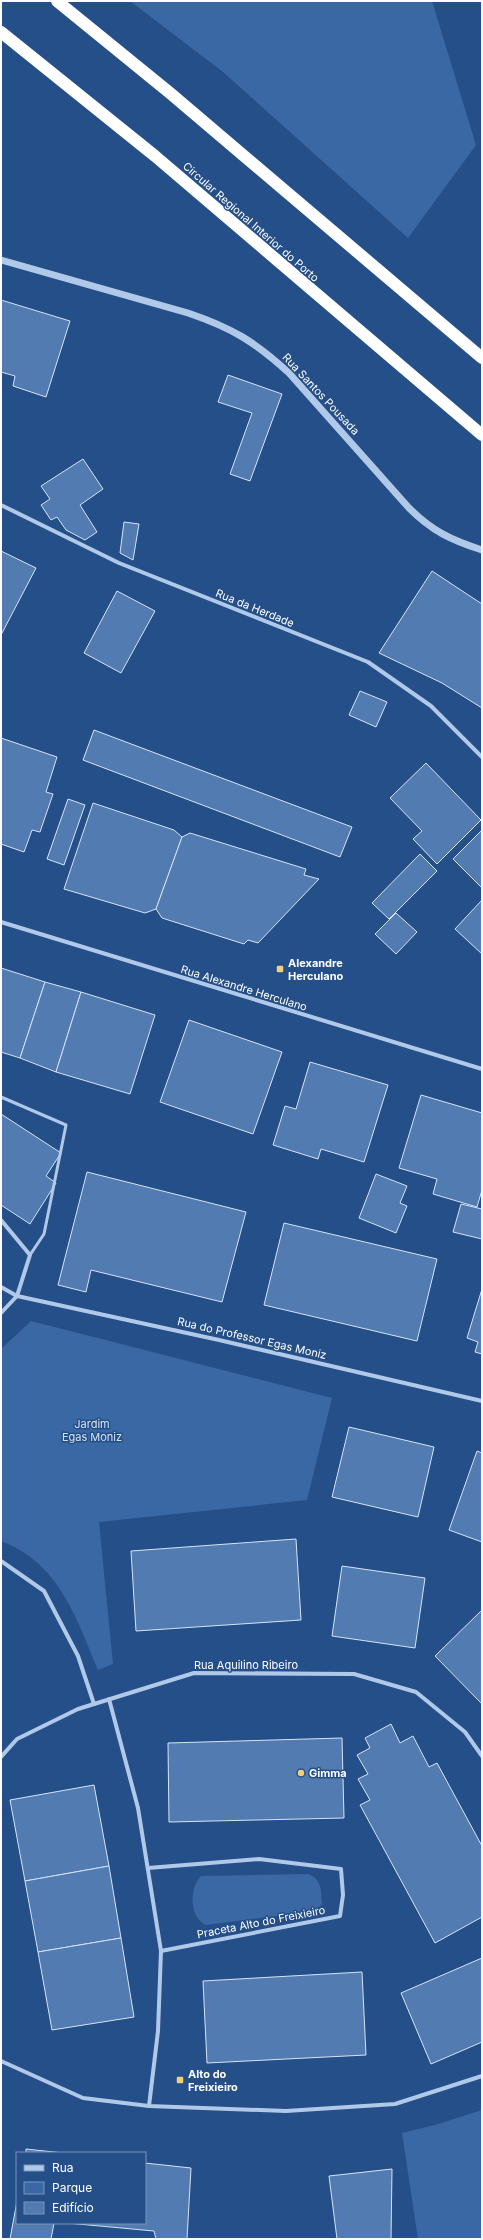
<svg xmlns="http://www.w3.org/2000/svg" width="483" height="2240" font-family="Inter,sans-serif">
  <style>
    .green { fill: #3968a4 }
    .building { fill: #517bb1; stroke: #d5e4f7 }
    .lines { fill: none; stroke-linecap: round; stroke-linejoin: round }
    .service { stroke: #b1c9e9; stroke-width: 3 }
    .minor { stroke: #b1c9e9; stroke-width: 4 }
    .tertiary { stroke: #b1c9e9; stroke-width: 7 }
    .motorway { stroke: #fff; stroke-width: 12 }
    .poi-dot { fill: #f3d075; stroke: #254f88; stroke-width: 1.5 }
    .labels { text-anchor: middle; stroke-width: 3; stroke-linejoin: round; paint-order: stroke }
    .street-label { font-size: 11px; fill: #fff; stroke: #254f88 }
    .poi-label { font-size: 11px; font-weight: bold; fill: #fff; stroke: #254f88; text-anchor: start }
    .park-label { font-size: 11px; fill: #d5e4f7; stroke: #254f88 }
  </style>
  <rect width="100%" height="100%" fill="#254f88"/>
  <g class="green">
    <polygon points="130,1 432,1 476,145 408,238 223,72"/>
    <path d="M 31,1321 L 332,1398 L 307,1500 L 99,1522 L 113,1664 L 98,1670 C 76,1617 59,1563 1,1541 L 1,1349 Z"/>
    <path d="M 308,1874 C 322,1879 321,1891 322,1904 L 315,1911 L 206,1925 C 189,1917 189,1888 201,1876 Z"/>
    <polygon points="482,2110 482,2239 418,2239 402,2133 435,2125"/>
  </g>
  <g class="building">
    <polygon points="1,300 70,321 46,397 13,386 15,376 1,372"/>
    <polygon points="228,375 282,394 250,481 230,474 252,413 218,402"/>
    <polygon points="83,459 103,489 80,505 97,532 85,540 66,530 57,517 51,520 41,505 50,499 41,486"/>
    <polygon points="124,522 139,524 133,560 120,553"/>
    <polygon points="1,551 36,568 1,635"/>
    <polygon points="432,571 482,604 482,708 442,683 379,653"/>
    <polygon points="117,591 155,611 121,673 84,653"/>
    <polygon points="360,691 387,702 376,727 349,715"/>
    <polygon points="94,730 352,827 340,857 83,760"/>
    <polygon points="1,738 57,757 46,792 53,794 40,832 32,830 24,852 1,844"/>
    <polygon points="426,763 481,820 437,864 413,839 422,831 390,798"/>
    <polygon points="68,799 85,805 64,865 47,859"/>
    <polygon points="93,803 174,830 182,837 156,909 145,913 64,889"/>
    <polygon points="482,830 482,888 453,859"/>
    <polygon points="190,833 306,869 304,875 319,879 258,943 248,940 244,944 162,918 156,909 182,837"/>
    <polygon points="420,854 437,871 389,919 372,903"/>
    <polygon points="482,900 482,954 455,929"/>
    <polygon points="396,913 417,932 396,954 375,934"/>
    <polygon points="1,968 45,982 20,1058 1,1052"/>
    <polygon points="45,982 81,992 56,1072 20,1058"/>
    <polygon points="81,992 155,1015 130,1094 56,1072"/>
    <polygon points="189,1020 282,1052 253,1134 160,1102"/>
    <polygon points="310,1062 388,1085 364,1162 321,1149 318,1159 273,1145 285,1106 296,1109"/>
    <polygon points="421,1095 482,1113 482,1190 477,1207 433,1194 437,1179 399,1168"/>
    <polygon points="1,1114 61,1153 46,1176 56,1183 30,1224 1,1205"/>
    <polygon points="87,1172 246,1212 222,1302 91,1270 86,1292 58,1285"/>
    <polygon points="376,1174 407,1186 400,1203 407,1206 396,1233 359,1218"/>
    <polygon points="461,1204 482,1209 482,1239 453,1232"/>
    <polygon points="284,1223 437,1259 417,1341 264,1305"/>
    <polygon points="482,1289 482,1354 475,1352 478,1342 467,1338"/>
    <polygon points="349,1427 434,1447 418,1517 332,1497"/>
    <polygon points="477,1451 482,1453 482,1542 449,1530"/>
    <polygon points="296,1539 301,1620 136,1631 131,1551"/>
    <polygon points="342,1566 425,1578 415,1648 332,1636"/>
    <polygon points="482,1610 482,1704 435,1656"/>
    <polygon points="391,1724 400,1743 413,1736 429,1767 437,1763 482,1846 482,1917 435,1943 360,1805 370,1800 358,1779 368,1774 357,1755 370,1748 365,1738"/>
    <polygon points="342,1738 344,1818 169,1822 168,1743"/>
    <polygon points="94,1785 109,1866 25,1881 10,1800"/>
    <polygon points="109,1866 121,1938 38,1952 25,1881"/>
    <polygon points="121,1938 134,2017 52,2030 38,1952"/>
    <polygon points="482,1958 482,2042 431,2064 401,1993"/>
    <polygon points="362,1972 366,2055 207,2063 203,1981"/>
    <polygon points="26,2149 63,2153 26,2153"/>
    <polygon points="145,2163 191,2168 187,2239 156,2239 154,2231 67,2223 145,2223"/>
    <polygon points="392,2169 391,2239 337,2239 329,2176"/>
    <polygon points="17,2201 17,2223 54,2223 51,2239 10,2239"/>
  </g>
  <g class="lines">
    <polyline class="service" points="1,1097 66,1125 44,1234 30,1255"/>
    <g class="minor">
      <polyline points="1,505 119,563 368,662 431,706 482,757"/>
      <polyline points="1,922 482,1069"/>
      <polyline points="1,1220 30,1255 17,1296 1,1313"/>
      <polyline points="1,1287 17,1296 219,1340 482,1401"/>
      <polyline points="1,1561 44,1591 78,1656 94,1704"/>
      <polyline points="109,1699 138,1808 161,1951 158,2031 149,2106"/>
      <polyline points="1,1757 17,1739 78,1709 194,1673 354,1674 416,1692 465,1732 482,1756"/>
      <polyline points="148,1868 259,1859 341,1869 343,1895 340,1916 161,1951"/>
      <polyline points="1,2061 83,2098 149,2106 286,2111 395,2104 482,2076"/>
    </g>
    <path class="tertiary" d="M 1,260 L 188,313 C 232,328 254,341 289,373 L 409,508 C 432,531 451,540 482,550"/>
    <g class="motorway">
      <polyline points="57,1 170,93 482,358"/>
      <polyline points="1,32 155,156 482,435"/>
    </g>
  </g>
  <g class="poi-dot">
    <rect x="276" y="965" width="8" height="8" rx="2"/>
    <circle cx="301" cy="1773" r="4"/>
    <rect x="176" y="2076" width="8" height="8" rx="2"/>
  </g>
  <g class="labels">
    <g class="street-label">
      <text transform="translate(251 222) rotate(41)" y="4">Circular Regional Interior do Porto</text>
      <text transform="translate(321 394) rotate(47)" y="4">Rua Santos Pousada</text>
      <text transform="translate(255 608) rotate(22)" y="4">Rua da Herdade</text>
      <text transform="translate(244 988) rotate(17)" y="4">Rua Alexandre Herculano</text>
      <text transform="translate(252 1338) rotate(13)" y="4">Rua do Professor Egas Moniz</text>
      <text x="246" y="1669">Rua Aquilino Ribeiro</text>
      <text transform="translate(261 1922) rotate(-11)" y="4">Praceta Alto do Freixieiro</text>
    </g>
    <g class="poi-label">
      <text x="288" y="967">Alexandre<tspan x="288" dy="13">Herculano</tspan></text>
      <text x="309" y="1777">Gimma</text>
      <text x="188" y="2078">Alto do<tspan x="188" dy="13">Freixieiro</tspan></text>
    </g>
    <g class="park-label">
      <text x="92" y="1428">Jardim<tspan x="92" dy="13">Egas Moniz</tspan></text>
    </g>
  </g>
  <rect width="483" height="2240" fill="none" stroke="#ffffff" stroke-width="4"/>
  <rect x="16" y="2152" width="130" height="72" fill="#254f88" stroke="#7c95b8"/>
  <rect x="24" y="2165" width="20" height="6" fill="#b1c9e9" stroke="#7c95b8"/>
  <text x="52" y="2172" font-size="12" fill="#ffffff">Rua</text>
  <rect x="24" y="2182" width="20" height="12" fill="#3968a4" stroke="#7c95b8"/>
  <text x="52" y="2192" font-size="12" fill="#ffffff">Parque</text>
  <rect x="24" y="2202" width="20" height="12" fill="#517bb1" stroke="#7c95b8"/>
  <text x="52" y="2212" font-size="12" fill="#ffffff">Edifício</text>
</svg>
